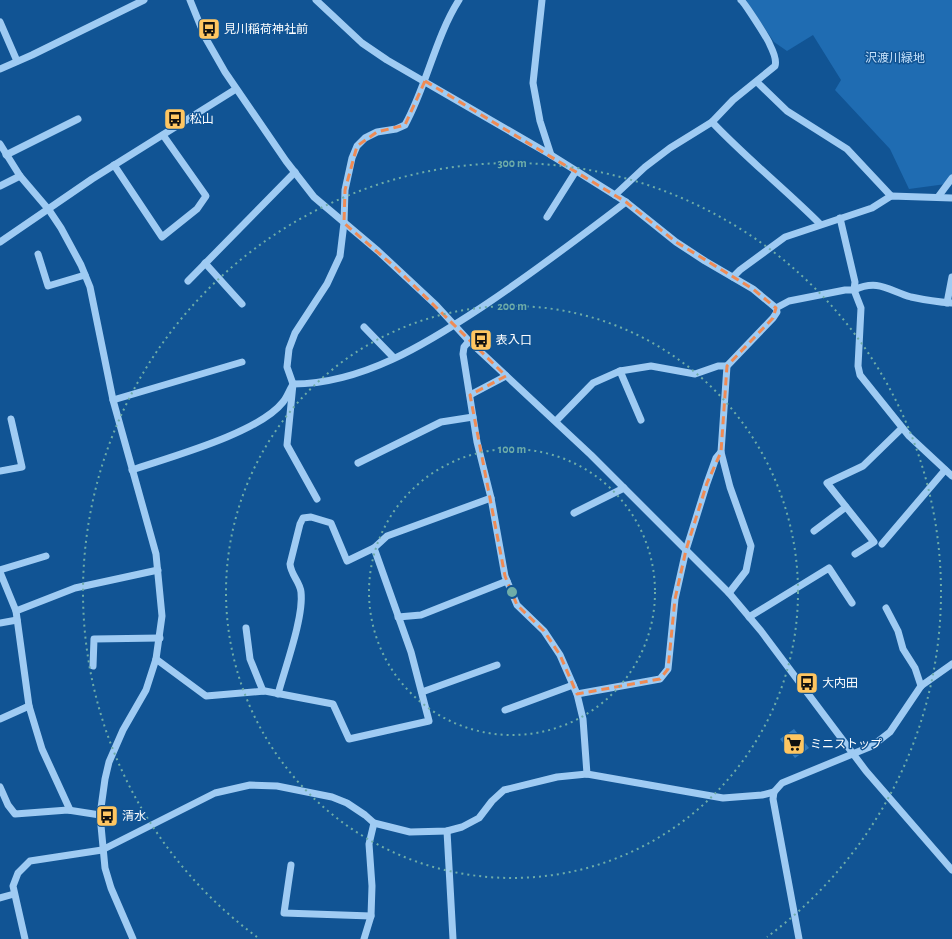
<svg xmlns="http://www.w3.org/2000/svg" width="952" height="939" font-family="'Alegreya Sans','Noto Sans JP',sans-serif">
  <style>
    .green { fill: #1f6cb2 }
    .building { fill: #347bbc }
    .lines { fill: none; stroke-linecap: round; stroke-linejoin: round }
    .minor { stroke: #9fcbf3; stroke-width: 7 }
    .marked { fill: none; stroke: #ef8b55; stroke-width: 3; stroke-dasharray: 8 5; stroke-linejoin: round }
    .ring { fill: none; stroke: #6fada8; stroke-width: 2; stroke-dasharray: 2 4 }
    .labels { text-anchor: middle; stroke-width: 3; stroke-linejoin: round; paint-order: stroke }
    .poi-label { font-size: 12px; fill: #fff; stroke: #115494; text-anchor: start }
    .park-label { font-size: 12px; fill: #c7e3fd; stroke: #115494 }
    .centre { fill: #6fada8; stroke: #115494; stroke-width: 2 }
    .ring-label { font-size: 12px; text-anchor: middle; font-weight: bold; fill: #6fada8; stroke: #115494; stroke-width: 3; stroke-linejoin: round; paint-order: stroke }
  </style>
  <rect width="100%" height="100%" fill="#115494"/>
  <polygon class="green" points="746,0 952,0 952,174 946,184 909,189 890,149 835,90 841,80 813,35 787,51 774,42"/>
  <polygon class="building" points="794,729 809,748 795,758 780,739"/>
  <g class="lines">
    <g class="minor">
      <polyline points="190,0 205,37 225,72 286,161 314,197 378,251 436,305 469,341 591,455 729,593 761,631 866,771 952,870"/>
      <polyline points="316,0 362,43 387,60 551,155 626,202 676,242 705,261 753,289 776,308 777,312 773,318 727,366 721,452 716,458 707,483 686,550 675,599 668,669 660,679 577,694"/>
      <polyline points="542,0 533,83 540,121 551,155"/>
      <polyline points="0,22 17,61"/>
      <polyline points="0,69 32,55 144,0"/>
      <polyline points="757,82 787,111 847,149 891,196"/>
      <path d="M 712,122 C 746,158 785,189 820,224"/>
      <polyline points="0,144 20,176 49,210 61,228 81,265 90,287 113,400 156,554 162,616 156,659 146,690 123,730 109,762 105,779 100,815 105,868 111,888 133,939"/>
      <polyline points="6,155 78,119"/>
      <polyline points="114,165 162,237 197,209 206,196 163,135"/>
      <polyline points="0,186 20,176"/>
      <path d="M 615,195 L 645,167 L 670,148 L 712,122 L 733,100 L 775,66 C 777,60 773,51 770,45 C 768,39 744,2 741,0"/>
      <polyline points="938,197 952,178"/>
      <polyline points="547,217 576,171"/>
      <polyline points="840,218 855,282 854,290"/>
      <polyline points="0,242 92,179 236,89"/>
      <polyline points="38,254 48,286 85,275"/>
      <polyline points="205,263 242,304"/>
      <polyline points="733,277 740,270 785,237 872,208 891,196 952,198"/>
      <polyline points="188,281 295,172"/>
      <path d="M 854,290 C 878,279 888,290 911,297 C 925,300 938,302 952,303"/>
      <polyline points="947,303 952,277"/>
      <polyline points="776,308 789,301 845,290 854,290 861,308 858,366 860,375 909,436 952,476"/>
      <polyline points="364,327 393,357"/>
      <polyline points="469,341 464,347 463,354 477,442 491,498 505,576 517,605 544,631 560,655 577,694 583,719 587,774"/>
      <polyline points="620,371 641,420"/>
      <path d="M 293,384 C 362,384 426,344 482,307 C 531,274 579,238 626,202"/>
      <polyline points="470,395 506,376"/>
      <polyline points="113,400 242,362"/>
      <polyline points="556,421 593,383 620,371 651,366 695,374 718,366 727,366"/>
      <polyline points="721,452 730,487 751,546 746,571 729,593"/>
      <polyline points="358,463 441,422 473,417"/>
      <path d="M 132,470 C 170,457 259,433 283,402 C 287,397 289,391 292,386"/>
      <polyline points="0,471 22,467 11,419"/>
      <path d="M 317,499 L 287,445 L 293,384 L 287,367 L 289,349 L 295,333 L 327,284 L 340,256 L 344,223 L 345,190 L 352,158 L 357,146 L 365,138 L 377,132 L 396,129 L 405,125 C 427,85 435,38 459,0"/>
      <polyline points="574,513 624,488"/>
      <polyline points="814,531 846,507"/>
      <polyline points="882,544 945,470"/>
      <polyline points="855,554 874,542 827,483 863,466 902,428"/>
      <polyline points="0,570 46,556"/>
      <polyline points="0,572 16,611 29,706 42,749 70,810"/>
      <polyline points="886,608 898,631 903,649 915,668 921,686"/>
      <polyline points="16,611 75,588 158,570"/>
      <polyline points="398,617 421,615 507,581"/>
      <polyline points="749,617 829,568 852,603"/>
      <polyline points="0,623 17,620"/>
      <polyline points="246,628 250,659 263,691"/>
      <polyline points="156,659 206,696 265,691 333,704 349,739 429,721 411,652 374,548 387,536 491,498"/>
      <polyline points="93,666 94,639 160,638"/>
      <polyline points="422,692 497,665"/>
      <path d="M 278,694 C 285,668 304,617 301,592 C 300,582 291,575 290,564 L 300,524 L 303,518 L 311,517 L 331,523 L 347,561 L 374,548"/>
      <polyline points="505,710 573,685"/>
      <polyline points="0,719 29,706"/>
      <polyline points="0,787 8,805 15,814 68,810 100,815"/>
      <polyline points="447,831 453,939"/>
      <polyline points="291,865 284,913 371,916"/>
      <polyline points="0,898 14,894"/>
      <polyline points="25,939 13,886 18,873 30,861 102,850 215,793 250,785 277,786 332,797 347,803 365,815 374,823 410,832 447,831 462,827 479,818 492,801 504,790 557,777 587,774 723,798 762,795 774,792"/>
      <polyline points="364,939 371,916 372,886 369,844 374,823"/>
      <polyline points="799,939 773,799 774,792 782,783 872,746 890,732 921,686 952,664"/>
    </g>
  </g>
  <path class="marked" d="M 425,81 L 626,202 L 676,242 L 753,289 L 776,308 L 773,318 L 727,366 L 721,452 L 707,483 L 686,550 L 675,599 L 668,669 L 660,679 L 577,694 L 560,655 L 544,631 L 517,605 L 505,576 L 470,395 L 506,376 L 395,267 L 344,223 L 345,190 L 357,146 L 377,132 L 405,125 Z"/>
  <g class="ring">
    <circle cx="512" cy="592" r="143"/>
    <circle cx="512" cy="592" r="286"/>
    <path d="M257 937A429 429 0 1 1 767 937"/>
  </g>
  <defs>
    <g id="bus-square" transform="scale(1.15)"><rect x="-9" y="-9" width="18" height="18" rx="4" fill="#ffc661" stroke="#115494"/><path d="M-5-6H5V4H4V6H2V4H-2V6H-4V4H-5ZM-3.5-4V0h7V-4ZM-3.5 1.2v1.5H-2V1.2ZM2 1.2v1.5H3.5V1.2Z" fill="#111"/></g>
    <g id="supermarket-square" transform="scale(1.15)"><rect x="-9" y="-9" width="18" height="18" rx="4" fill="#ffc661" stroke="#115494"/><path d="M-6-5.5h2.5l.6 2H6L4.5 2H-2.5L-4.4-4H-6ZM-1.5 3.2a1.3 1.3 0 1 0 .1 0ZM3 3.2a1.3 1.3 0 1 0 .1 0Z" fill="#111"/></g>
  </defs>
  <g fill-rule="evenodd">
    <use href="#bus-square" x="209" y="29"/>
    <use href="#bus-square" x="175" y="119"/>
    <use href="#bus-square" x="481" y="340"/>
    <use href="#bus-square" x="807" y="683"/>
    <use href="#supermarket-square" x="794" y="744"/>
    <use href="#bus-square" x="107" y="816"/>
  </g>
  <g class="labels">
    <g class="poi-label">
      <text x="224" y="33">見川稲荷神社前</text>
      <text x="190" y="123">松山</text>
      <text x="496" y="344">表入口</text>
      <text x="822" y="687">大内田</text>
      <text x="810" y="748">ミニストップ</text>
      <text x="122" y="820">清水</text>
    </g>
    <g class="park-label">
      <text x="895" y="62">沢渡川緑地</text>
    </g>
  </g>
  <circle cx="512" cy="592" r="6" class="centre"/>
  <g class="ring-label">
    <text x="512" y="167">300 m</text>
    <text x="512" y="310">200 m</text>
    <text x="512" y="453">100 m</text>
  </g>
</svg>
